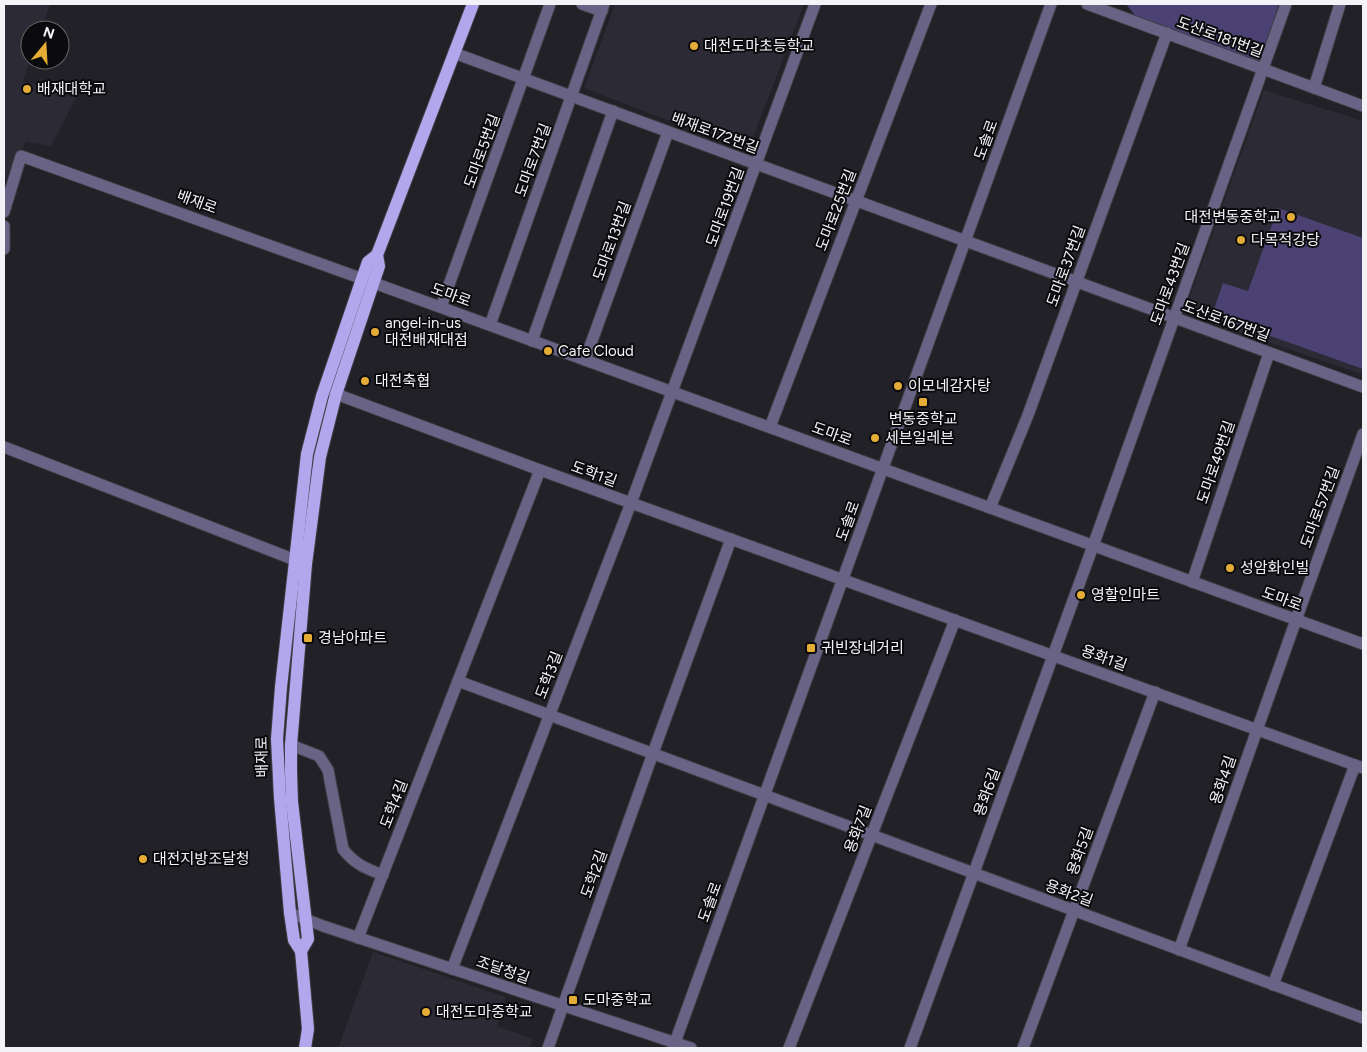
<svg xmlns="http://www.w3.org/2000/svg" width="1367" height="1052" font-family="Figtree,'Noto Sans KR',sans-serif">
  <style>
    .built { fill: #2b2a35 }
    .green { fill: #4b4173 }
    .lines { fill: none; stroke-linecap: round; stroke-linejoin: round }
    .minor-casing { stroke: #3f3e44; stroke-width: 13 }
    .major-casing { stroke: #3f3e44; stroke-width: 14 }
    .minor { stroke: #696486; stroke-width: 11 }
    .major { stroke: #b2a7ec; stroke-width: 12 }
    .poi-dot { fill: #e6ad36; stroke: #0b0b0e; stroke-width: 2 }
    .labels { text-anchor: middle; stroke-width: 4; stroke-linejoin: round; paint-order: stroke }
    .street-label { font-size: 15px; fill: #f3f3f7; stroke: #0b0b0e }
    .poi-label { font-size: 15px; fill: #f3f3f7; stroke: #0b0b0e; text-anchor: start }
  </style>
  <rect width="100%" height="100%" fill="#222127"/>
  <g class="built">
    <polygon points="4,4 50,4 41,30 30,30 30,60 23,81 76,98 51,146 26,142 4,180"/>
    <polygon points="615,4 804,4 748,151 584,88"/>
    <polygon points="1264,90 1363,121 1363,375 1184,313"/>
    <polygon points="373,952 506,997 497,1026 533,1039 530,1048 338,1048"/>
  </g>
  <g class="green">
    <polygon points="1126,4 1279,4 1260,62 1137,18"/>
    <polygon points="1278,208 1363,238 1363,369 1212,315 1223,283 1248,291"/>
  </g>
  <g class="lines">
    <g class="minor-casing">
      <g id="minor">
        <polyline points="582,4 602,11"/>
        <polyline points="1087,4 1363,106"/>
        <polyline points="454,53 1363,387"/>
        <polyline points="1314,88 1340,4"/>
        <polyline points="4,212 21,156 374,283 1363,644"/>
        <polyline points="4,226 4,249"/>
        <polyline points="441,307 550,4"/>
        <polyline points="490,325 604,4"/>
        <polyline points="532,341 613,111"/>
        <polyline points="585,360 668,132"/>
        <polyline points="336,394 540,470 1363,768"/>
        <polyline points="770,427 931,4"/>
        <polyline points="4,447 303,563"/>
        <polyline points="990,508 1028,415 1167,33"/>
        <polyline points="1192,582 1269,353"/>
        <polyline points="458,681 1363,1018"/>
        <path d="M 291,745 L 319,756 L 328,770 L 343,849 C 354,864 367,869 383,875"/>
        <polyline points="290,913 323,926 691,1048"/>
        <polyline points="358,938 540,470"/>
        <polyline points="1179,950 1296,620 1363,434"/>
        <polyline points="452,969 631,503 815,4"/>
        <polyline points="1273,985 1355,765"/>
        <polyline points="548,1048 653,753 731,539"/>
        <polyline points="673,1048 1051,4"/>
        <polyline points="789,1048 955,620"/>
        <polyline points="910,1048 1093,546 1286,4"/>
        <polyline points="1023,1048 1155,692"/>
      </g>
    </g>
    <g class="major-casing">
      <g id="major">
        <polyline points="301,951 308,939 292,802 291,772 291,745 306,564 320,457 336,394 379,266 377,255 473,4"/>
        <polyline points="305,1048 308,1029 301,951 294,940 290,913 280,798 277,739 281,687 307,454 322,396 362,279 368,262 377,255"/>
      </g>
    </g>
    <use href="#minor" class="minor"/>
    <use href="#major" class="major"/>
  </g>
  <g class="poi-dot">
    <circle cx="694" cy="46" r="5"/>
    <circle cx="27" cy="89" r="5"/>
    <circle cx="1291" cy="217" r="5"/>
    <circle cx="1241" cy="240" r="5"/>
    <circle cx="375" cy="332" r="5"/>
    <circle cx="548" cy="351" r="5"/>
    <circle cx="365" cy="381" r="5"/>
    <circle cx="898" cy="386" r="5"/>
    <rect x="918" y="397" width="10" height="10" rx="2.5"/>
    <circle cx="875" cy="438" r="5"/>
    <circle cx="1230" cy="568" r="5"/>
    <circle cx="1081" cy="595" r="5"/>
    <rect x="303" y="633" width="10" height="10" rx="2.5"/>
    <rect x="806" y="643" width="10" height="10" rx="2.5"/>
    <circle cx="143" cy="859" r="5"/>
    <rect x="568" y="995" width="10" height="10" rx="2.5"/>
    <circle cx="426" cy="1012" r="5"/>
  </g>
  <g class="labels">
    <g class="street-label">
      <text transform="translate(1220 37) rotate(20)" y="5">도산로181번길</text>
      <text transform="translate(715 133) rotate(20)" y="5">배재로172번길</text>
      <text transform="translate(986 140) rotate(-70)" y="5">도솔로</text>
      <text transform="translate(482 151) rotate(-70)" y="5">도마로5번길</text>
      <text transform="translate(533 160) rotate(-70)" y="5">도마로7번길</text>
      <text transform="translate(197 202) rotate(20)" y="5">배재로</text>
      <text transform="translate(725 207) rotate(-70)" y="5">도마로19번길</text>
      <text transform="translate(836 210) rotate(-69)" y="5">도마로25번길</text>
      <text transform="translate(612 241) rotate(-70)" y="5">도마로13번길</text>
      <text transform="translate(1066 266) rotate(-70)" y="5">도마로37번길</text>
      <text transform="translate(1170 284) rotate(-70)" y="5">도마로43번길</text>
      <text transform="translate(451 295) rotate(20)" y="5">도마로</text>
      <text transform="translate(1226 321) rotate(20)" y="5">도산로167번길</text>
      <text transform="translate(832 434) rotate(20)" y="5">도마로</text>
      <text transform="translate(1216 462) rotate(-71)" y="5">도마로49번길</text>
      <text transform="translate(594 474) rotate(20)" y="5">도학1길</text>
      <text transform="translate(1320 507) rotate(-70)" y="5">도마로57번길</text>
      <text transform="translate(848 521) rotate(-70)" y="5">도솔로</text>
      <text transform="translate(1282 599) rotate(20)" y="5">도마로</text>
      <text transform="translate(1104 658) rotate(20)" y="5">용화1길</text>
      <text transform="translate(549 675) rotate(-69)" y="5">도학3길</text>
      <text transform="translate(262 757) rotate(-91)" y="5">배재로</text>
      <text transform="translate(1223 780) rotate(-71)" y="5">용화4길</text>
      <text transform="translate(987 792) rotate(-70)" y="5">용화6길</text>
      <text transform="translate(394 804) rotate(-69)" y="5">도학4길</text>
      <text transform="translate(858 829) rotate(-69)" y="5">용화7길</text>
      <text transform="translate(1080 851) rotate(-70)" y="5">용화5길</text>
      <text transform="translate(594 874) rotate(-70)" y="5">도학2길</text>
      <text transform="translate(1069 893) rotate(20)" y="5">용화2길</text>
      <text transform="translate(710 902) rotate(-70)" y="5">도솔로</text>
      <text transform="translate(503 970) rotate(19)" y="5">조달청길</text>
    </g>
    <g class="poi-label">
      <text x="704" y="51">대전도마초등학교</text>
      <text x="37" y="94">배재대학교</text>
      <text x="1281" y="222" text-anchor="end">대전변동중학교</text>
      <text x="1251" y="245">다목적강당</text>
      <text x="385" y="328">angel-in-us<tspan x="385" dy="17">대전배재대점</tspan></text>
      <text x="558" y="356">Cafe Cloud</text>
      <text x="375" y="386">대전축협</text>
      <text x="908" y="391">이모네감자탕</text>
      <text x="923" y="424" text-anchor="middle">변동중학교</text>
      <text x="885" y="443">세븐일레븐</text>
      <text x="1240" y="573">성암화인빌</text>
      <text x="1091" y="600">영할인마트</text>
      <text x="318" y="643">경남아파트</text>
      <text x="821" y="653">귀빈장네거리</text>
      <text x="153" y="864">대전지방조달청</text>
      <text x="583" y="1005">도마중학교</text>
      <text x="436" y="1017">대전도마중학교</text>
    </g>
  </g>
  <rect width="1367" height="1052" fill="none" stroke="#f3f3f7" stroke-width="10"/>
  <g transform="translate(45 45) rotate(18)"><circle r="24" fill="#0b0b0e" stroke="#68686b"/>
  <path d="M0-4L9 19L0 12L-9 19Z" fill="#e6ad36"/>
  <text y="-8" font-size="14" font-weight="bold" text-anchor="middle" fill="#f3f3f7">N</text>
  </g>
</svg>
